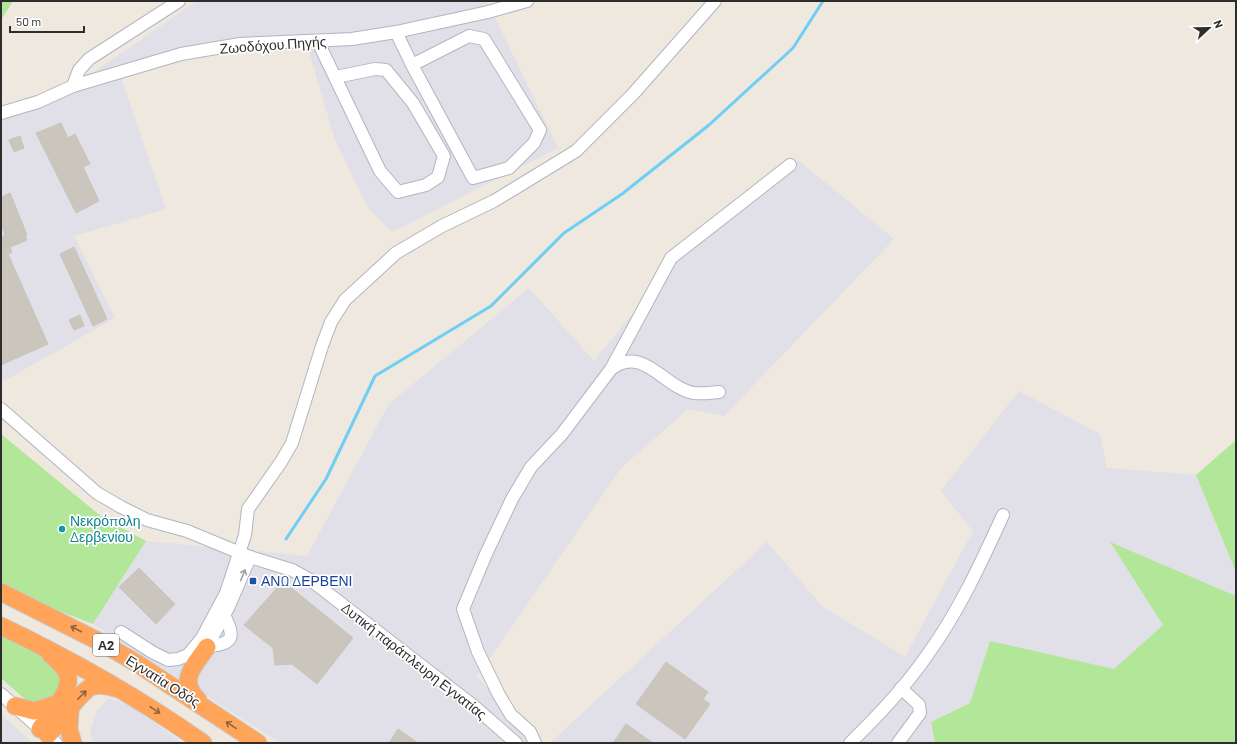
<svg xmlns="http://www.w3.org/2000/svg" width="1237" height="744" font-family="Barlow,sans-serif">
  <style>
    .industrial { fill: #e1dfe7 }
    .green { fill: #b2e799 }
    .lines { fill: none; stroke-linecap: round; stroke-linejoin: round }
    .stream { stroke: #6ecef4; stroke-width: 3 }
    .building { fill: #cac6bd; stroke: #cac4b8 }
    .minor-casing { stroke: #b3b5c0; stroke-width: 14 }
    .highway-casing { stroke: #c8c8c8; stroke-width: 19 }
    .minor { stroke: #fff; stroke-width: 12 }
    .highway { stroke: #ffa459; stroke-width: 17 }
    .oneway { stroke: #a0a0a0 }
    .oneway2 { stroke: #8c6341 }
    .culture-dot { fill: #0f9aa8; stroke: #fff; stroke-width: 1.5 }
    .transit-dot { fill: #1a4fb4; stroke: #fff; stroke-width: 1.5 }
    .labels { text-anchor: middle; stroke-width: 3.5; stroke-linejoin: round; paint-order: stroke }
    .shield { fill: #fff; stroke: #6c6c6c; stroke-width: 1 }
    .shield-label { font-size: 13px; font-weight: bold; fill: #2d2d2d }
    .street-label { font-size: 14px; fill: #2d2d2d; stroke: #fff }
    .culture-label { font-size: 14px; fill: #0d838f; stroke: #fff; text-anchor: start }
    .transit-label { font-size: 14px; fill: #164399; stroke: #fff; text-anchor: start }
  </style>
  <rect width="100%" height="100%" fill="#eee8df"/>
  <g class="industrial">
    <polygon points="197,1 487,1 558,148 392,232 369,209 335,140 306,42 240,44 88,76"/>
    <polygon points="119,72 166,209 74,236 115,318 4,381 1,378 1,113"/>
    <polygon points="798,160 894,239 724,416 688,409 621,468 477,677 543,743 281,743 93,624 146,541 307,556 389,404 529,288 594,361 678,259"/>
    <polygon points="1019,391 1100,434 1107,468 1196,475 1236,572 1236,596 1111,543 1163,625 1114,669 990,641 970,703 931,722 935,743 550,743 767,542 822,606 905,657 973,531 941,491"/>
    <polygon points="109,698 133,707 182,743 93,743 90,732 97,710"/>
    <polygon points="1,714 33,743 1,743"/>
  </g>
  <g class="green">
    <polygon points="1,1 13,1 1,20"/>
    <polygon points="1,434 102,517 146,541 93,624 41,604 1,584"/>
    <polygon points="1236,440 1236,572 1196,475"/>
    <polygon points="1110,542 1236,596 1236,743 935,743 931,722 970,703 990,641 1114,669 1163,625"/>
    <polygon points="1,635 50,660 63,678 54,696 36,703 27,701 1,678"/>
  </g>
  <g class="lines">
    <polyline class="stream" points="286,539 326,479 375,376 491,306 564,233 622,194 709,125 793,48 823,1"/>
  </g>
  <g class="building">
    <polygon points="61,123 68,138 75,134 90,164 83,167 99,201 76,213 36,133"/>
    <polygon points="20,136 24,148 14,152 9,140"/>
    <polygon points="10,193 27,235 25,235 27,240 10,247 1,224 1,197"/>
    <polygon points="5,235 12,252 8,254 48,344 1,365 1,237"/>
    <polygon points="74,247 107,319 93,326 60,254"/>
    <polygon points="80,315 84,326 74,330 69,320"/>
    <polygon points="139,568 175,604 156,624 119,587"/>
    <polygon points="283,581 353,638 317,684 292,664 275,665 273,648 244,625"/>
    <polygon points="666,662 708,692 703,699 710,704 685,739 636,704"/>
    <polygon points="626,724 653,743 613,743"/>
    <polygon points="398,729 418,743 389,743"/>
  </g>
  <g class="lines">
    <g class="minor-casing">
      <g id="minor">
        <polyline points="396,32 412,65 473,178 509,168 534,143 540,130 484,39 469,36 412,65"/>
        <polyline points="318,42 380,171 398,192 426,185 438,177 444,156 413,103 386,70 375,69 336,77"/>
        <polyline points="73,86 79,70 89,59 179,1"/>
        <polyline points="1,113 38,102 73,86 181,54 240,44 352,39 396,32 488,12 527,1"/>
        <path d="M 611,369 C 643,344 664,388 694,393 C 702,394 711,393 719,392"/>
        <polyline points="1,409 97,493 121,507 147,520 187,531 250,557 292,570 312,581 475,707 516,743"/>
        <polyline points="121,632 152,652 168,660 178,659 188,655 202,638 226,593 245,535 248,509 281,462 292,443 322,346 331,322 345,300 396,253 442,226 494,201 576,151 633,94 715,1"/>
        <polyline points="207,647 228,608 250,557"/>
        <path d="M 207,647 C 233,643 236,639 224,615"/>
        <polyline points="1,694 56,743"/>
        <polyline points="535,743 530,732 511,715 499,695 478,652 463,609 486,554 512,499 531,467 562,434 611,369 671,258 790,165"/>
        <path d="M 850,743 C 878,716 906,686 928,654 C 959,611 981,563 1003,515"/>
        <polyline points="898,743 920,713 919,705 901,688"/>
      </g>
    </g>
    <g class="highway-casing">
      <g id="highway">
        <polyline points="1,592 104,644 138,664 258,743"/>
        <path d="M 1,626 C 72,660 139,698 203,743"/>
        <path d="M 198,700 C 177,680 195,665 207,647"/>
        <polyline points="15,706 34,711 56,704"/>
        <polyline points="70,710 69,730 73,743"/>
        <path d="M 40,729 C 48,718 70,692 68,679 C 68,670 57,660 50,654"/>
        <path d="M 48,735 C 57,725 82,689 93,686 C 100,684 108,686 115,688"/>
      </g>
    </g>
    <use href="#minor" class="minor"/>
    <use href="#highway" class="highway"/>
  </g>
  <defs><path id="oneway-shaft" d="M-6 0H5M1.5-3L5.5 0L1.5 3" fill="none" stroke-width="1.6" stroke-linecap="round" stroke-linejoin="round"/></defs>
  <use class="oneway" href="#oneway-shaft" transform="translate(243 575) rotate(-68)"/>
  <g class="oneway2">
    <use href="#oneway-shaft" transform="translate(76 629) rotate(-153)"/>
    <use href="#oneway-shaft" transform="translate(82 695) rotate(-45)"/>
    <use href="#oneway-shaft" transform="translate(155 710) rotate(34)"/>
    <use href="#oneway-shaft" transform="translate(231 725) rotate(-146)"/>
  </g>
  <circle class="culture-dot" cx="62" cy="529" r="4"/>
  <rect class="transit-dot" x="249" y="577" width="8" height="8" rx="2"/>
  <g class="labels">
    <rect class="shield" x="93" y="634" width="26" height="22" rx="3"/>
    <g class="shield-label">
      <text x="106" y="650">Α2</text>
    </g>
    <g class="street-label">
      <text transform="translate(273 45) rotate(-4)" y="5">Ζωοδόχου Πηγής</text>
      <text transform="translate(414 661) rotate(38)" y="5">Δυτική παράπλευρη Εγνατίας</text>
      <text transform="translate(163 681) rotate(32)" y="5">Εγνατία Οδός</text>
    </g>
    <g class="culture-label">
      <text x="70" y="526">Νεκρόπολη<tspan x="70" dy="16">Δερβενίου</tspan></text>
    </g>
    <g class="transit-label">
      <text x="261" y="586">ΑΝΩ ΔΕΡΒΕΝΙ</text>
    </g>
  </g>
  <rect width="1237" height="744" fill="none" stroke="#2d2d2d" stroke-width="4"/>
  <g transform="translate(1209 28) rotate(68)" stroke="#ffffff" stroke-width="3" paint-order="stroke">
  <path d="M0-3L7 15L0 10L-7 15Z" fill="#2d2d2d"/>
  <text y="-6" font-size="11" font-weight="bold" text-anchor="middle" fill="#2d2d2d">N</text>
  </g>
  <path d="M10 26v6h74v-6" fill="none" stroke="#2d2d2d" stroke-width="2"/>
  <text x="16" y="26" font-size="12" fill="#2d2d2d" stroke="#ffffff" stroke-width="3" paint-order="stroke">50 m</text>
</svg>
